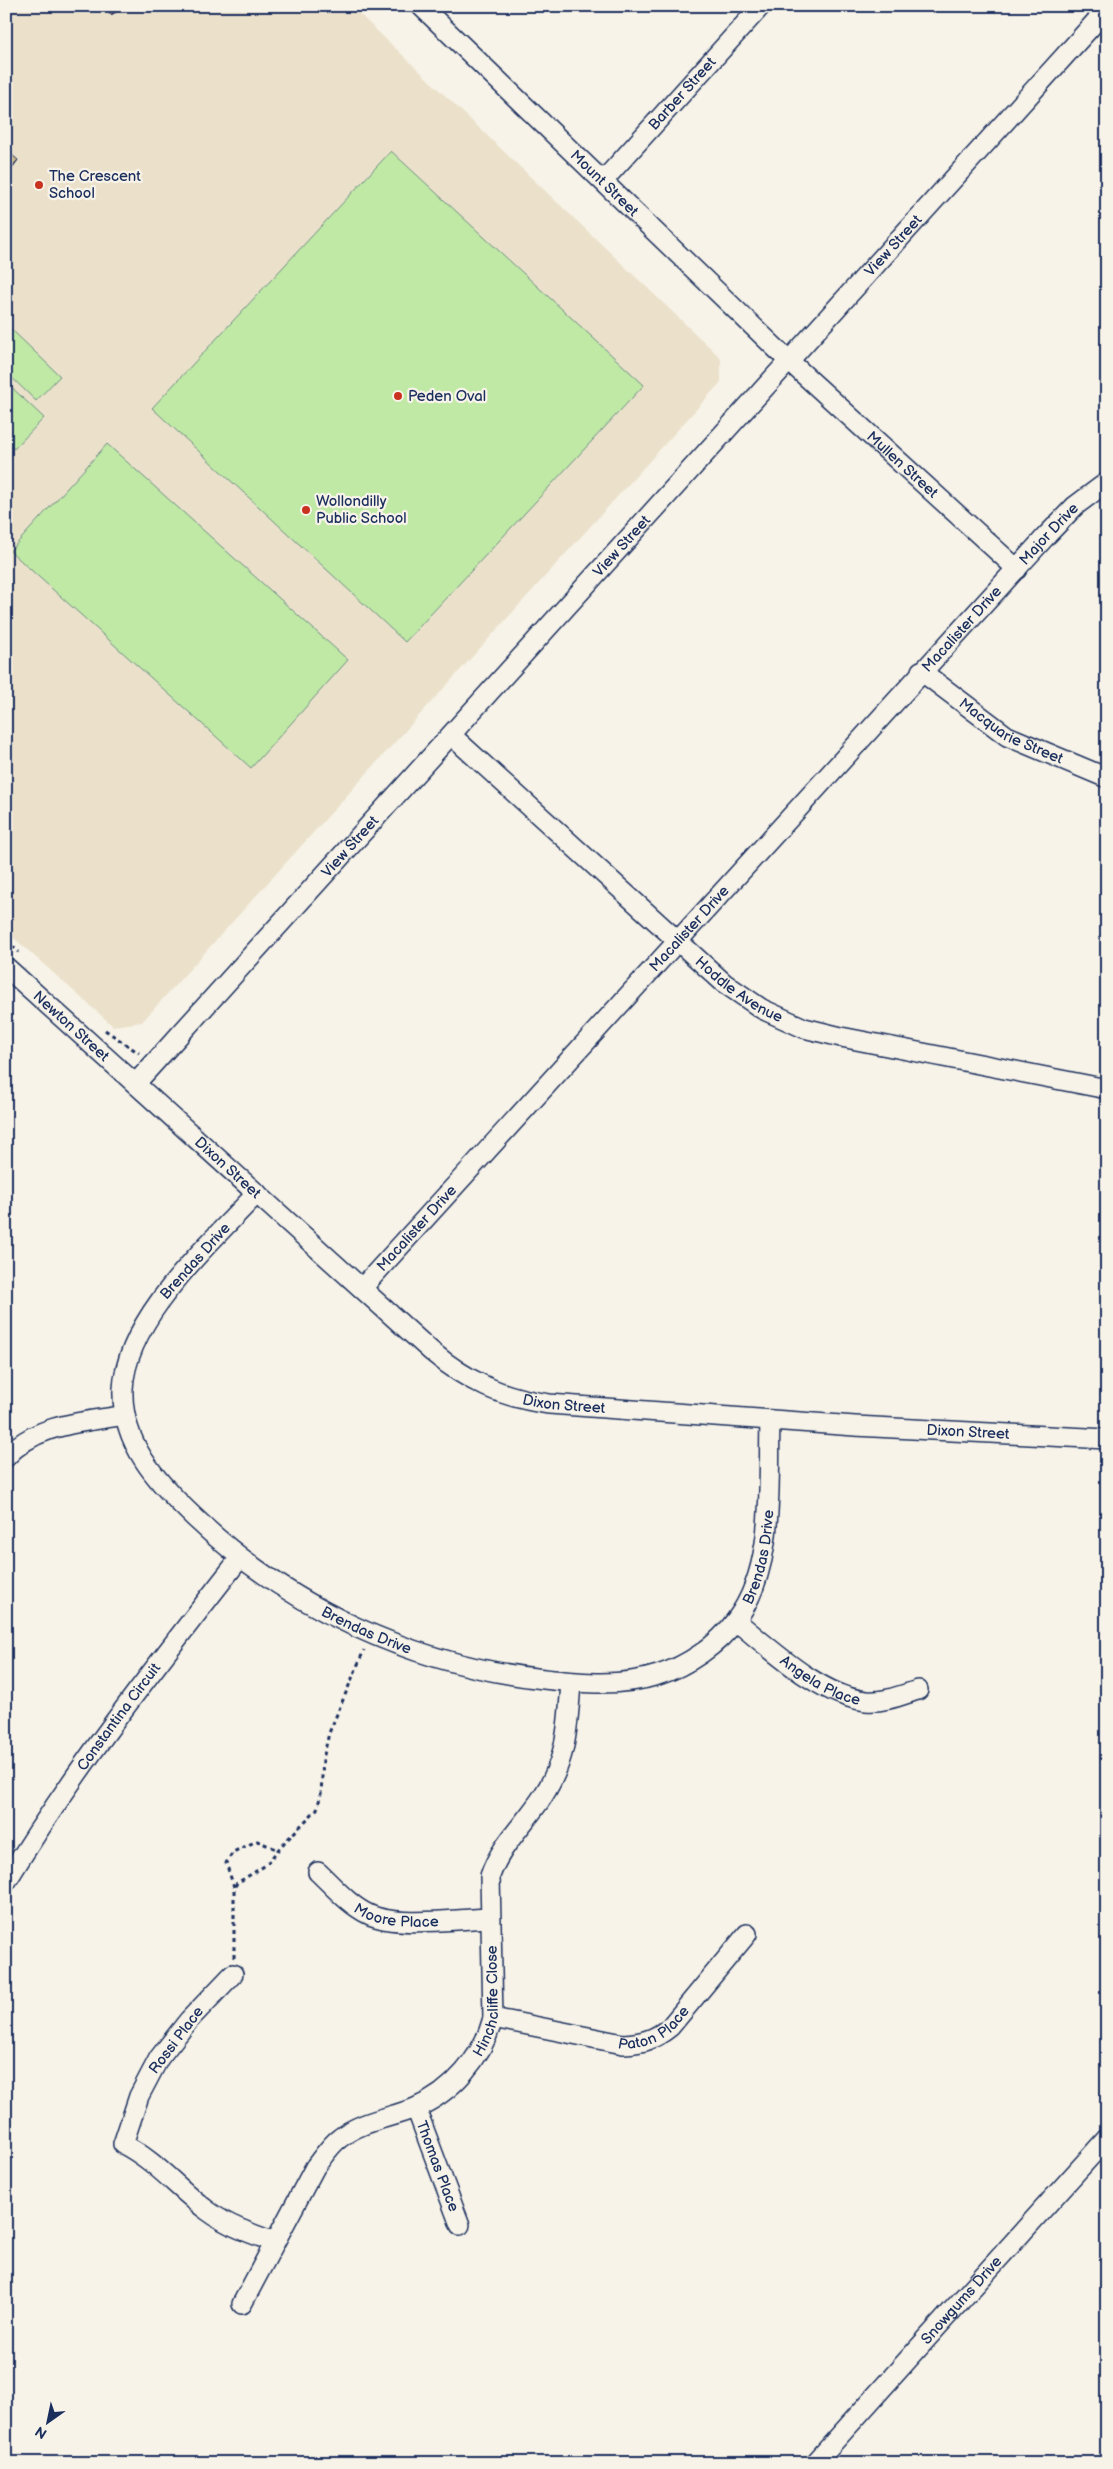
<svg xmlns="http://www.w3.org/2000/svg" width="1113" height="2469" font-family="'Balsamiq Sans',sans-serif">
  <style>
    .built { fill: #ebe1cb }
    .green { fill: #bfe9a5; stroke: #6d8c82 }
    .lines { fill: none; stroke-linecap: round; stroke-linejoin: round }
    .minor-casing { stroke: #1b2f5e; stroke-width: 22 }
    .path { stroke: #1b2f5e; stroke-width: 3; stroke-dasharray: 4 4; stroke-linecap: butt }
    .minor { stroke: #f7f3e8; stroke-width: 19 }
    .wall { fill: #b39e74; stroke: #1b2f5e }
    .shaded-wall { fill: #92815e; stroke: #1b2f5e }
    .building { fill: #d0b887; stroke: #1b2f5e }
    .poi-dot { fill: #c8321e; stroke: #f7f3e8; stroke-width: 2 }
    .labels { text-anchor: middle; stroke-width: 4.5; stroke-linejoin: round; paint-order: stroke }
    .street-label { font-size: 15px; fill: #1b2f5e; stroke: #f7f3e8 }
    .poi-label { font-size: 15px; fill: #1b2f5e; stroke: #f7f3e8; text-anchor: start }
  </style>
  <rect width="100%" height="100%" fill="#f7f3e8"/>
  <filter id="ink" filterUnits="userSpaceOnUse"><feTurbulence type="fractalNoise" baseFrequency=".02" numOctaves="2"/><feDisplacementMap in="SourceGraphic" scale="10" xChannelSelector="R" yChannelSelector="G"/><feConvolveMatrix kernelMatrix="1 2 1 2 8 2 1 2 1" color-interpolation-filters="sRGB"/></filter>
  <g filter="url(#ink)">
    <polygon class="built" points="6,6 351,6 721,358 721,382 142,1022 113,1026 6,931"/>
    <g class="green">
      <polygon points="391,151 644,385 405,642 152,408"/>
      <polygon points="11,329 60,376 36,401 6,372 6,334"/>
      <polygon points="6,382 44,418 14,449 6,441"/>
      <polygon points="107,444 348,660 251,768 10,551"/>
    </g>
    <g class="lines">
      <g class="minor-casing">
        <g id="minor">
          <path id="s1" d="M 421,6 L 789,361 L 1017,569"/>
          <path id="s2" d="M 603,181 L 761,6"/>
          <path id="s3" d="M 921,671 L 1007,736 L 1107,778"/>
          <path id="s4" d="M 451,735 L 724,983 L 762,1009 L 804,1028 L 841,1037 L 1107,1089"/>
          <path id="s5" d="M 6,967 L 431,1351 C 468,1382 501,1397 549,1404 L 855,1426 L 1107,1439"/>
          <path id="s6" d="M 136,1083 L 1107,9"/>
          <path id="s7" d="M 257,1193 C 211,1243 126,1317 123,1389 C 121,1443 157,1482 194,1517 C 289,1608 413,1665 544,1679 C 581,1683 621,1687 658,1675 C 687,1666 718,1645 736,1620 C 776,1567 768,1484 770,1421"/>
          <path id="s8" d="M 362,1288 L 1048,534 L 1075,506 L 1107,482"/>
          <path d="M 6,1457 C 37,1423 82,1423 125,1415"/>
          <path id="s9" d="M 736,1621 C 771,1649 820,1696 866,1701 C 883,1703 902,1695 918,1690"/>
          <path id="s10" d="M 318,1872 C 333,1886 349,1905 368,1914 C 396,1928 457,1919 490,1918"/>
          <path id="s11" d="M 6,1882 C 76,1767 158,1663 240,1558"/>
          <path d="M 233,1974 L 189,2020 L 159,2058 L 139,2096 L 123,2144 C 156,2161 178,2189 208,2211 C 228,2226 252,2234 275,2242"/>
          <path id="s12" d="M 493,2018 L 623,2044 C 643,2043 654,2040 670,2027 L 747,1934"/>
          <path id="s13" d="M 416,2108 L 460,2225"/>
          <path id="s14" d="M 242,2304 L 315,2167 C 323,2157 330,2145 340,2138 C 361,2121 390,2118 415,2108 C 452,2093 483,2057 493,2018 L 490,1876 C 501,1844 525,1824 543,1796 C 567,1759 568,1725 571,1682"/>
          <path id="s15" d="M 815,2463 L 1107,2138"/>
        </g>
      </g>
      <g class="path">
        <polyline points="6,941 19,952"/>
        <polyline points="105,1030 139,1053"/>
        <polyline points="234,1887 226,1863 233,1852 257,1841 279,1850"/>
        <polyline points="234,1958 234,1888 237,1883 266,1865 282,1845 317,1809 321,1794 323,1759 329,1733 364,1650"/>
      </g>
      <use href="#minor" class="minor"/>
    </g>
    <polygon class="wall" points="105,6 126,6 111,15"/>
    <g class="shaded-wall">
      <polygon points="117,6 126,6 111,15"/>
      <polygon points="18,160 10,171 6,175 6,173"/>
    </g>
    <polygon class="building" points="6,150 18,160 6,173"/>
  </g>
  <g class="poi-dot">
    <circle cx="39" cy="185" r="5"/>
    <circle cx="398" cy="396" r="5"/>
    <circle cx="306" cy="510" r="5"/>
  </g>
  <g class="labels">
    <g class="street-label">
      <text dy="5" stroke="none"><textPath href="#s2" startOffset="118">Barber Street</textPath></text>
      <text dy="5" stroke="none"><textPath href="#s1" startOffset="255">Mount Street</textPath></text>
      <text dy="5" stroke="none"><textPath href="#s6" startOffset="1129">View Street</textPath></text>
      <text dy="5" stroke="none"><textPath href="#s1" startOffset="665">Mullen Street</textPath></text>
      <text dy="5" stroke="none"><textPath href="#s8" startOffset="1020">Major Drive</textPath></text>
      <text dy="5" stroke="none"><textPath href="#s6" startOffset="724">View Street</textPath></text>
      <text dy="5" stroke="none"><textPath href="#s8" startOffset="891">Macalister Drive</textPath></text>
      <text dy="5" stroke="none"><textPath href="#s3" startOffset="109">Macquarie Street</textPath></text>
      <text dy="5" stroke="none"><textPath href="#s6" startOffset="319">View Street</textPath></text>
      <text dy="5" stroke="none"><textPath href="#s8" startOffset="486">Macalister Drive</textPath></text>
      <text dy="5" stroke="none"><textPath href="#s4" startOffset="385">Hoddle Avenue</textPath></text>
      <text dy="5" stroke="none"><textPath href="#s5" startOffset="88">Newton Street</textPath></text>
      <text dy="5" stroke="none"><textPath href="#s5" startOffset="299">Dixon Street</textPath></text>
      <text dy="5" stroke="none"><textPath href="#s8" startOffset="81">Macalister Drive</textPath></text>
      <text transform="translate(195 1261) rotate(-48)" y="5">Brendas Drive</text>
      <text dy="5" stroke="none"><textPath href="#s5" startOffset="719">Dixon Street</textPath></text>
      <text dy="5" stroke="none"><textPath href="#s5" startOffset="1124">Dixon Street</textPath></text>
      <text dy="5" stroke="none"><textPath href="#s7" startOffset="1066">Brendas Drive</textPath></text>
      <text dy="5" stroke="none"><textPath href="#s7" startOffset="601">Brendas Drive</textPath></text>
      <text dy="5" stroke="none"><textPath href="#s9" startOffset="104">Angela Place</textPath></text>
      <text dy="5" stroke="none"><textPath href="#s11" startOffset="200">Constantina Circuit</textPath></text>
      <text dy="5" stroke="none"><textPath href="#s10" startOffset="94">Moore Place</textPath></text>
      <text dy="5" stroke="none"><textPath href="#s14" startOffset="414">Hinchcliffe Close</textPath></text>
      <text dy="5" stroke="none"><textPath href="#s12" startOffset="168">Paton Place</textPath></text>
      <text transform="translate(176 2040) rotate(-53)" y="5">Rossi Place</text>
      <text dy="5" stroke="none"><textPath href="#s13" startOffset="62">Thomas Place</textPath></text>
      <text dy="5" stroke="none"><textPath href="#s15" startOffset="219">Snowgums Drive</textPath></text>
    </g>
    <g class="poi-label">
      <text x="49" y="181">The Crescent<tspan x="49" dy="17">School</tspan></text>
      <text x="408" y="401">Peden Oval</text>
      <text x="316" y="506">Wollondilly<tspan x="316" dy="17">Public School</tspan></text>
    </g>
  </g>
  <rect width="1113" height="2469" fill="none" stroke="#f7f3e8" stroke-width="25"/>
  <rect x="12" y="12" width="1088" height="2444" fill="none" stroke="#1b2f5e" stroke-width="2" filter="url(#ink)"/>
  <g transform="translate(48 2422) rotate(213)" stroke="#f7f3e8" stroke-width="4" paint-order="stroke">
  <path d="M0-4L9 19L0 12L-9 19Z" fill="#1b2f5e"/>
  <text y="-8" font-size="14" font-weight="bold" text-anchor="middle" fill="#1b2f5e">N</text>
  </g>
</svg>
